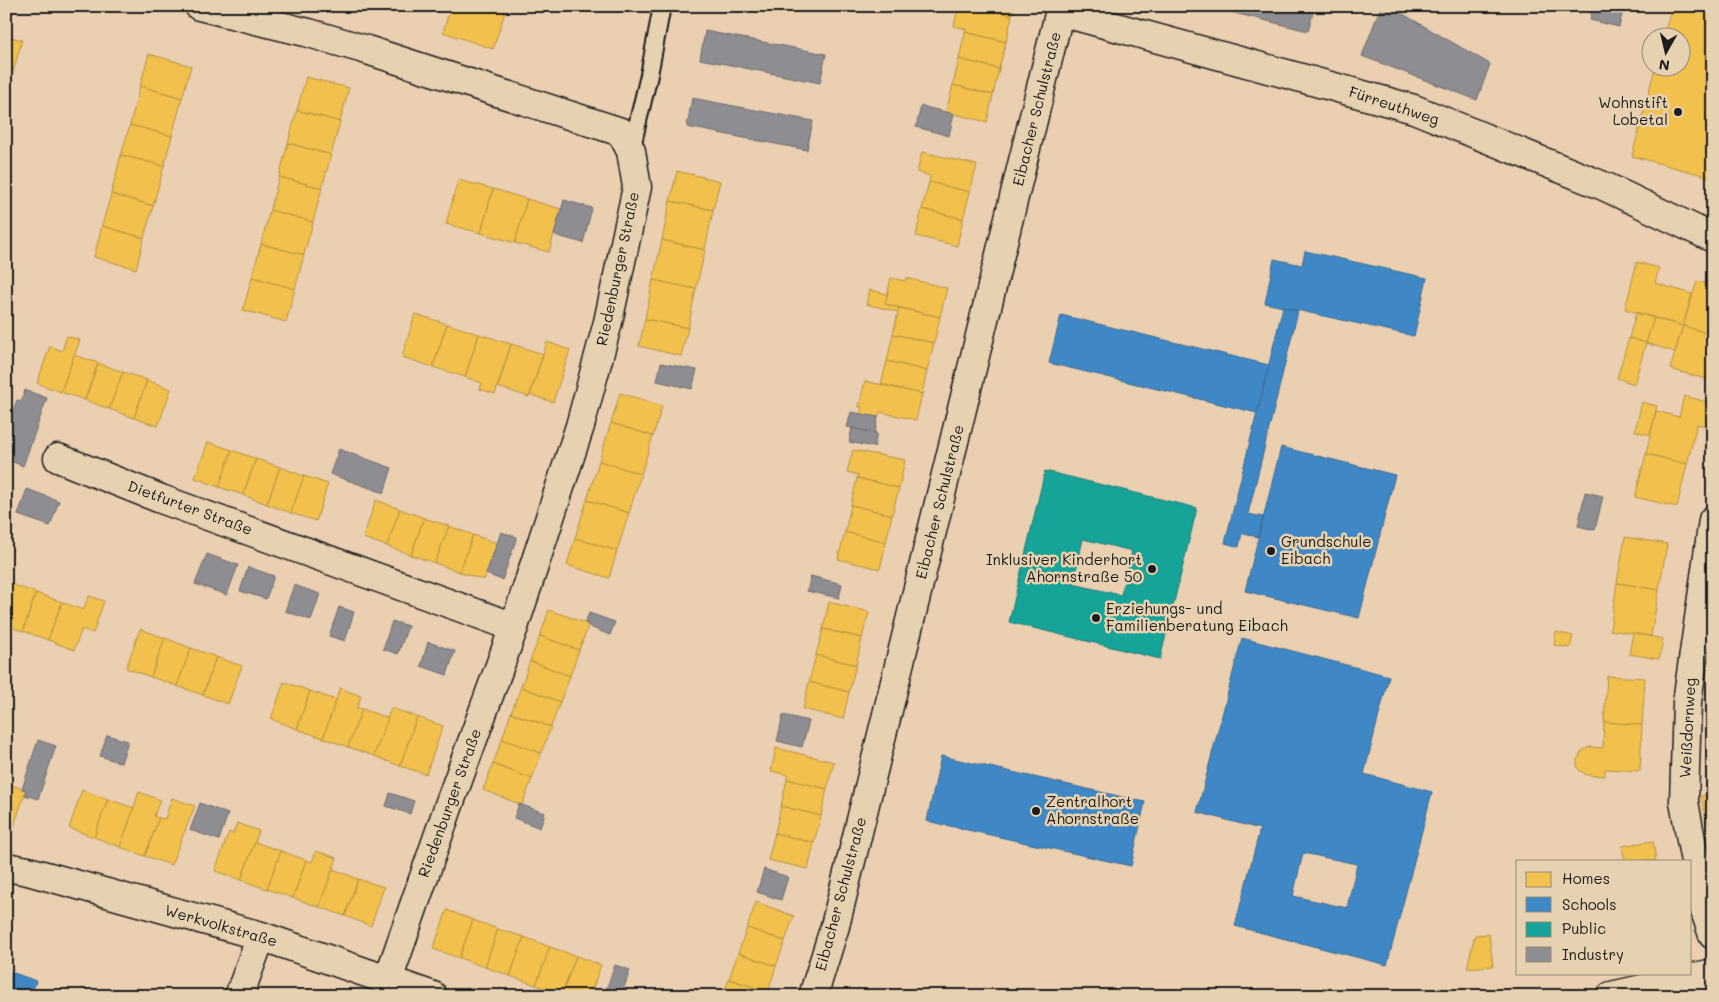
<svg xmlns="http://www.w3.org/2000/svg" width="1719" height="1002" font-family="Mali,sans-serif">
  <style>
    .homes { fill: #f2c14e; stroke: #b2903f }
    .schools { fill: #3f88c5; stroke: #346892; fill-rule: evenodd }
    .public { fill: #17a398; stroke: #187a73; fill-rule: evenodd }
    .industry { fill: #8d8d92; stroke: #6b6b6f }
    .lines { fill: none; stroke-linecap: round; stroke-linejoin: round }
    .service-casing { stroke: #1c1c1c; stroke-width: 20 }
    .minor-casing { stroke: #1c1c1c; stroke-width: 31 }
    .service { stroke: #e6d1b0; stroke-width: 16 }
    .minor { stroke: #e6d1b0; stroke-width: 28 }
    .poi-dot { fill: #1c1c1c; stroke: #e6d1b0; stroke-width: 2 }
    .labels { text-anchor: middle; stroke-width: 5; stroke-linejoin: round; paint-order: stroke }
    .poi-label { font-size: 15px; fill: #1c1c1c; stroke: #e6d1b0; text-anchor: start }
    .street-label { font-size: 15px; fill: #1c1c1c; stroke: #e6d1b0 }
  </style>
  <rect width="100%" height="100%" fill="#ebcfb1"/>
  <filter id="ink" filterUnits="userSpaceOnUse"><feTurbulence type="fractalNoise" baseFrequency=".02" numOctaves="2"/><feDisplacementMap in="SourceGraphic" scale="10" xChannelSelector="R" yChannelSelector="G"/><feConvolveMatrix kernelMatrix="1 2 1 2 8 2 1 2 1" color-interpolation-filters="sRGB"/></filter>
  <g filter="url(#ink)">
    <g class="homes">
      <polygon points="451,6 507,6 493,49 443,32"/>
      <polygon points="958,6 974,6 1012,15 1006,42 965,32 966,29 954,26"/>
      <polygon points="974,6 1014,6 1012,15"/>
      <polygon points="1672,6 1713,6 1713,167 1710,177 1632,156 1655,68 1682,68 1682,38 1663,38"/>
      <polygon points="965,32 1006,42 999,69 959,59"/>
      <polygon points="6,36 22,40 14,69 6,67"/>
      <polygon points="149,54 191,66 182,98 140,86"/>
      <polygon points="959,59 999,69 993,95 953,85"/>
      <polygon points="6,67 14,69 6,98"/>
      <polygon points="306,77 349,88 340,122 297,110"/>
      <polygon points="953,85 993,95 987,122 946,112"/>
      <polygon points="140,86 182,98 172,136 130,125"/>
      <polygon points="297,110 340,122 331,155 288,143"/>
      <polygon points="130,125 172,136 164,166 121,155"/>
      <polygon points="288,143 331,155 322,188 279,177"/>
      <polygon points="922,152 977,165 970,192 929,182 930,176 917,172"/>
      <polygon points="121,155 164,166 153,206 111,194"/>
      <polygon points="677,171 720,181 713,210 670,201"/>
      <polygon points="279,177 322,188 313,222 270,210"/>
      <polygon points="458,180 493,189 481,233 446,224"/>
      <polygon points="929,182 970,192 963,219 922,209"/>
      <polygon points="493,189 527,199 515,243 481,233"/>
      <polygon points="111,194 153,206 144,238 102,226"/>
      <polygon points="527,199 561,209 549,252 515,243"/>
      <polygon points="670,201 713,210 705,250 662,240"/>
      <polygon points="922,209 963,219 957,246 916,236"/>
      <polygon points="270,210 313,222 304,255 261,244"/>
      <polygon points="102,226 144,238 136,269 94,257"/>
      <polygon points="662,240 705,250 696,289 653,280"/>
      <polygon points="261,244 304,255 295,289 252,277"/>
      <polygon points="1637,262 1659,268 1655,283 1692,294 1683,326 1625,309"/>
      <polygon points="252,277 295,289 286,322 243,310"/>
      <polygon points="891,278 905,281 906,278 947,288 940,317 885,304"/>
      <polygon points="653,280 696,289 688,328 645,319"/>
      <polygon points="1697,281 1713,286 1713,335 1683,326"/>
      <polygon points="870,290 887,294 885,304 899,308 898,312 866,304"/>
      <polygon points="899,308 940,317 934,343 893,334"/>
      <polygon points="1636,313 1654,318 1646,343 1629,338"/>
      <polygon points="415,314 447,324 433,367 402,357"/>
      <polygon points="1654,318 1683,326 1675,352 1646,343"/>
      <polygon points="645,319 688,328 681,356 639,346"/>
      <polygon points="447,324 479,334 465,377 433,367"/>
      <polygon points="1683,326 1713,335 1713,370 1709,380 1670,369"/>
      <polygon points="479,334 511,344 495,394 480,389 482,383 465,377"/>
      <polygon points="893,334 934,343 927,371 887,361"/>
      <polygon points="67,336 80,340 61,392 37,383 50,346 62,351"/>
      <polygon points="1629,338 1646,343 1634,384 1617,378"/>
      <polygon points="547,342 570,350 553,402 530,395"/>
      <polygon points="511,344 543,354 529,397 498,387"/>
      <polygon points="74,355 98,363 85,400 61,392"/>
      <polygon points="887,361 927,371 922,394 881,384"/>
      <polygon points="98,363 123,372 109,409 85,400"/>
      <polygon points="123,372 147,380 134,418 109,409"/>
      <polygon points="147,380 171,389 158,426 134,418"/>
      <polygon points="865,381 922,394 916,420 880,412 878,417 860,414 862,407 859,407"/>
      <polygon points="620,393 662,406 653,436 611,423"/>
      <polygon points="1684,396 1711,403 1706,426 1697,424 1687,464 1646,454 1656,411 1679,417"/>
      <polygon points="1642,402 1657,406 1650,435 1635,431"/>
      <polygon points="611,423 653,436 641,474 599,461"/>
      <polygon points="208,442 232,450 219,487 195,478"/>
      <polygon points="232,450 256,459 243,495 219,487"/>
      <polygon points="853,450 905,460 899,488 857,478 858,475 847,472"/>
      <polygon points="1646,454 1687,464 1677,507 1635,497"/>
      <polygon points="256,459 280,467 267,504 243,495"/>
      <polygon points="599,461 641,474 629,513 587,500"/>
      <polygon points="280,467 304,476 291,513 267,504"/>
      <polygon points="304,476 328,484 316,521 291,513"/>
      <polygon points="857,478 899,488 892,515 851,505"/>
      <polygon points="376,500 400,509 387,546 363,538"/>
      <polygon points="587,500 629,513 617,551 575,538"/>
      <polygon points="851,505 892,515 886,542 845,532"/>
      <polygon points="400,509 424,518 411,555 387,546"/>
      <polygon points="424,518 449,526 435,563 411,555"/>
      <polygon points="449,526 473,535 460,572 435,563"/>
      <polygon points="845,532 886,542 880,569 838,559"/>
      <polygon points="473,535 497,543 484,580 460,572"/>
      <polygon points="1625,537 1667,544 1659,590 1617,583"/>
      <polygon points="575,538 617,551 609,578 567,565"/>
      <polygon points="6,583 11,584 6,597"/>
      <polygon points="1617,583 1659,590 1651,636 1610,630"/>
      <polygon points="11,584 36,593 23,631 6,626 6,597"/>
      <polygon points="36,593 62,602 48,640 23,631"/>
      <polygon points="89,596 104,601 93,633 82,629 74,650 48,640 62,602 83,610"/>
      <polygon points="829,602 869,612 862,638 823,629"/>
      <polygon points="549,610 589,624 579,650 540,636"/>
      <polygon points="140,629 165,638 151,677 126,668"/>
      <polygon points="823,629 862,638 856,665 816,655"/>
      <polygon points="1556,632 1573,636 1570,648 1554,645"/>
      <polygon points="1633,633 1663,639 1659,659 1629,654"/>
      <polygon points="540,636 579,650 570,676 530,661"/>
      <polygon points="165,638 191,648 177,686 151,677"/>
      <polygon points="191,648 216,657 203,695 177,686"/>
      <polygon points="816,655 856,665 849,692 809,682"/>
      <polygon points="216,657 242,666 228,704 203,695"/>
      <polygon points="530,661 570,676 560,702 521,687"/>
      <polygon points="1607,676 1645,678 1642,725 1604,722"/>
      <polygon points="284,682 310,691 297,729 271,719"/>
      <polygon points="809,682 849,692 843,719 803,709"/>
      <polygon points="521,687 560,702 551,727 511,713"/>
      <polygon points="340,688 361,696 357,708 362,709 348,747 323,738"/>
      <polygon points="310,691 336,700 323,738 297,729"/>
      <polygon points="391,708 417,717 400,766 374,756"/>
      <polygon points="362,709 388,718 374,756 348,747"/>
      <polygon points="511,713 551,727 541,753 502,739"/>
      <polygon points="417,717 443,726 426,774 400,766"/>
      <polygon points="1604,722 1642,725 1640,771 1605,769 1605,776 1587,775 1580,771 1577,766 1577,760 1582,751 1589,747 1603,748"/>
      <polygon points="502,739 541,753 532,779 493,764"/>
      <polygon points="776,748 834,762 827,789 787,779 788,775 771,771"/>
      <polygon points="493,764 532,779 522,805 483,790"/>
      <polygon points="787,779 827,789 821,816 781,806"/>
      <polygon points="6,783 26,790 13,829 6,826"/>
      <polygon points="82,790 108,799 94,837 69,828"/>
      <polygon points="139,792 160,800 154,816 159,818 145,856 120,847"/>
      <polygon points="1713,794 1713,823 1707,824 1701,796"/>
      <polygon points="172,798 195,806 171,865 145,856 159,818 165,819"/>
      <polygon points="108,799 134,808 120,847 94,837"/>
      <polygon points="781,806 821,816 814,843 775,833"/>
      <polygon points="237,823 259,831 241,880 215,871 229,832 233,834"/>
      <polygon points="775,833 814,843 808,869 768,860"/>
      <polygon points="1653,841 1656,861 1625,861 1622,846"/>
      <polygon points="255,842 281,851 267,889 241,880"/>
      <polygon points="281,851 306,860 293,898 267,889"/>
      <polygon points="316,851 337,858 319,907 293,898 306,860 312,862"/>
      <polygon points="333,869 358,879 345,916 319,907"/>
      <polygon points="358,879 384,887 371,926 345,916"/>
      <polygon points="756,902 794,916 785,941 747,928"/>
      <polygon points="447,910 473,920 459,958 433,949"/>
      <polygon points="473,920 498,929 485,967 459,958"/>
      <polygon points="747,928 785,941 776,966 738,953"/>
      <polygon points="498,929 524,937 510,976 485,967"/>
      <polygon points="1489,934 1493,966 1467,968 1475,935"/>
      <polygon points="524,937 550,947 536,985 510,976"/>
      <polygon points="550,947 576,956 562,994 536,985"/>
      <polygon points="738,953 776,966 768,992 729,979"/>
      <polygon points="576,956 601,965 590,996 566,996 562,994"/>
      <polygon points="729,979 768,992 766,996 723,996"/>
    </g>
    <g class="schools">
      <polygon points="1305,251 1427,278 1414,336 1265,303 1274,259 1302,265"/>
      <polygon points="1283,307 1298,311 1248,514 1263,517 1258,537 1242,533 1239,547 1225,543"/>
      <polygon points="1061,315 1269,365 1257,413 1049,363"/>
      <polygon points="1281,447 1395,475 1359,618 1245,591"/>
      <path d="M 1242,638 L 1389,676 L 1364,774 L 1432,792 L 1387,965 L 1235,926 L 1260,829 L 1197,812 ZM 1303,853 L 1357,864 L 1347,908 L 1293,896 Z"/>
      <polygon points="941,756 1145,802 1131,866 927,821"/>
      <polygon points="6,970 36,981 31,996 6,996"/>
    </g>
    <path class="public" d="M 1045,471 L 1197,508 L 1160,659 L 1009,622 ZM 1083,539 L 1132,551 L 1121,595 L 1073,584 Z"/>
    <g class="industry">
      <polygon points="1206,6 1315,6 1308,31"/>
      <polygon points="1381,6 1389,6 1490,64 1477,100 1362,56"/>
      <polygon points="1593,6 1624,6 1619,27 1590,20"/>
      <polygon points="705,31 826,54 820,83 700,59"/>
      <polygon points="692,98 813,121 807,150 687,127"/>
      <polygon points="921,106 954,114 949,136 916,127"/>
      <polygon points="564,200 592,208 583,243 554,235"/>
      <polygon points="661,363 697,370 692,389 657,381"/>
      <polygon points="25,390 47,398 23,466 6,459 6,429 17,400 21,401"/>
      <polygon points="851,412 878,417 875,433 847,427"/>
      <polygon points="852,428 877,434 874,447 849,442"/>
      <polygon points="339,449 392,468 384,493 330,474"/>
      <polygon points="27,489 59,501 50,526 18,515"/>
      <polygon points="1585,492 1603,496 1595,530 1578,526"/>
      <polygon points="501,532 517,537 502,580 486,574"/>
      <polygon points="207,554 238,565 227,595 195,584"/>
      <polygon points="248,567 274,576 266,599 240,591"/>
      <polygon points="811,576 842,584 839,598 807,591"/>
      <polygon points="294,585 320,594 311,620 285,611"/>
      <polygon points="339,607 354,612 345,641 329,636"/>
      <polygon points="589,613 615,622 610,635 592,628 585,623"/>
      <polygon points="392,621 408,626 398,654 383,649"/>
      <polygon points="428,642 455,651 447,675 421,666"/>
      <polygon points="783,715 809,721 802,747 777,741"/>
      <polygon points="107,735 128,741 121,763 100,756"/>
      <polygon points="38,740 56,746 38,799 25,795 26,790 22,789"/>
      <polygon points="390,793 414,801 410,814 386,806"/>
      <polygon points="200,803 228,814 219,840 190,830"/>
      <polygon points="519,804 545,813 540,828 514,818"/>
      <polygon points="764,869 788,877 781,900 757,892"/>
      <polygon points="615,965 630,970 621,996 615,996 605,993"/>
    </g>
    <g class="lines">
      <g class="service-casing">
        <polyline id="service" points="631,151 649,75 662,6"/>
      </g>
      <g class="minor-casing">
        <g id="minor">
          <polyline points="199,6 309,33 367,50 621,132 631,151 637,187 608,322 580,426 514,627 450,802 388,980"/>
          <polyline points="1061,12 1414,109 1606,187 1713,238"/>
          <polyline points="58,458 161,499 514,627"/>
          <polyline points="1713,520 1687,702 1684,802 1703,905 1713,935"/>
          <polyline points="6,867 28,871 261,936 433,996"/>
          <polyline points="239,996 261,936"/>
          <polyline points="813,996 835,926 1061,6"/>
          <polyline points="1611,996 1713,973"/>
        </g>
      </g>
      <use href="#service" class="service"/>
      <use href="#minor" class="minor"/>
    </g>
  </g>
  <g class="poi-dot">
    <circle cx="1678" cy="112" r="5"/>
    <circle cx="1271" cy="551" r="5"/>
    <circle cx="1152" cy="569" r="5"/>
    <circle cx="1096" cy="618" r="5"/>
    <circle cx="1036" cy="811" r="5"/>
  </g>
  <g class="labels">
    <g class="poi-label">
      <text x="1668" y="108" text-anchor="end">Wohnstift<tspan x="1668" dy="17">Lobetal</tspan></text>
      <text x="1281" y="547">Grundschule<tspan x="1281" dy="17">Eibach</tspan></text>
      <text x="1142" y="565" text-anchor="end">Inklusiver Kinderhort<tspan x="1142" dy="17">Ahornstraße 50</tspan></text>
      <text x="1106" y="614">Erziehungs- und<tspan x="1106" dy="17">Familienberatung Eibach</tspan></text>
      <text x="1046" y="807">Zentralhort<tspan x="1046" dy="17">Ahornstraße</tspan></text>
    </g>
    <g class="street-label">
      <text transform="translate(1394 106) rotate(18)" y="5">Fürreuthweg</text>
      <text transform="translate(1037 109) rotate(-76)" y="5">Eibacher Schulstraße</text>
      <text transform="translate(618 269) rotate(-78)" y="5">Riedenburger Straße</text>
      <text transform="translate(940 502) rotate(-76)" y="5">Eibacher Schulstraße</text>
      <text transform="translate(190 508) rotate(20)" y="5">Dietfurter Straße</text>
      <text transform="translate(1688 728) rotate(-87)" y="5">Weißdornweg</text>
      <text transform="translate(450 803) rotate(-70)" y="5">Riedenburger Straße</text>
      <text transform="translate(841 894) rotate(-75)" y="5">Eibacher Schulstraße</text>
      <text transform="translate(221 926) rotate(16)" y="5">Werkvolkstraße</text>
    </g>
  </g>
  <rect width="1719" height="1002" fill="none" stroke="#e6d1b0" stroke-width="25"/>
  <rect x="12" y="12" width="1694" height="977" fill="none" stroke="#1c1c1c" stroke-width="2" filter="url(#ink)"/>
  <rect x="1516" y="860" width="175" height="115" fill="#e6d1b0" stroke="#958975"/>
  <rect x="1526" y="872" width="25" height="15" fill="#f2c14e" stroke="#958975"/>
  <text x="1562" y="884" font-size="15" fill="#1c1c1c">Homes</text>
  <rect x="1526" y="897" width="25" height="15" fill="#3f88c5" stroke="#958975"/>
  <text x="1562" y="910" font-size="15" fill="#1c1c1c">Schools</text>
  <rect x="1526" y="922" width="25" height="15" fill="#17a398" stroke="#958975"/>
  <text x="1562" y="934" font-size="15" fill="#1c1c1c">Public</text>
  <rect x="1526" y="947" width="25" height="15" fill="#8d8d92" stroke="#958975"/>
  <text x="1562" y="960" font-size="15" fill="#1c1c1c">Industry</text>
  <g transform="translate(1666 52) rotate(188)"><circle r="24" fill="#e6d1b0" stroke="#958975"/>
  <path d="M0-4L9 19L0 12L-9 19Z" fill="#1c1c1c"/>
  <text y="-8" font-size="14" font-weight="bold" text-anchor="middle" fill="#1c1c1c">N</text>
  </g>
</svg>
